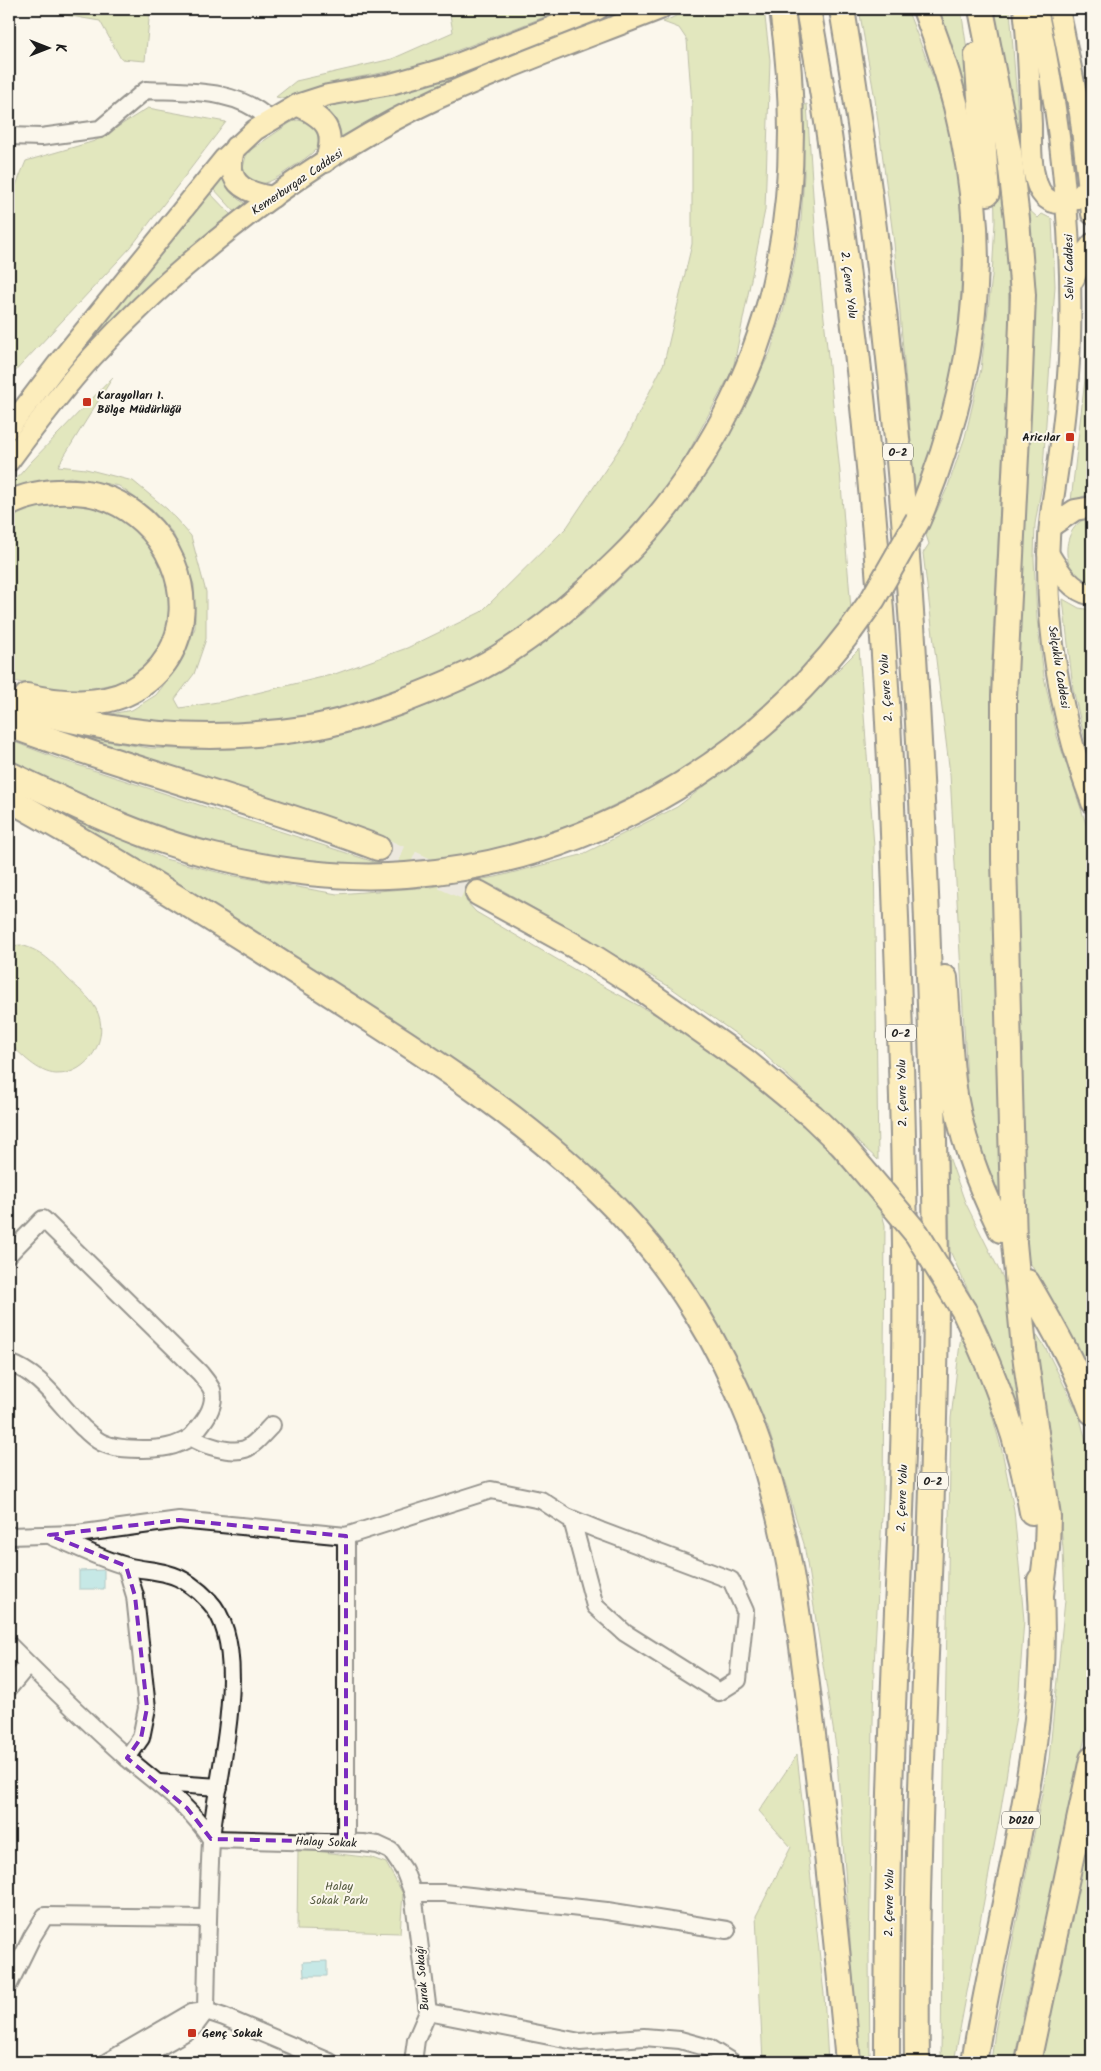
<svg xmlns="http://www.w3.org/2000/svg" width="1101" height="2071" font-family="Kalam,sans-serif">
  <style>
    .green { fill: #c3d286; stroke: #707751 }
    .water { fill: #85d5de; stroke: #5b8b90 }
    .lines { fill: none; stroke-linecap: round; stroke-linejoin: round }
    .highway-tunnel { stroke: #dad6cd; stroke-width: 24; stroke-dasharray: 24 12; stroke-linecap: butt }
    .minor-casing { stroke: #1c1c1c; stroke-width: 20 }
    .major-casing { stroke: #1c1c1c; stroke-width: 24 }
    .highway-casing { stroke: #1c1c1c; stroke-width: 28 }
    .minor { stroke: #fbf7ec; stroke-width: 16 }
    .major { stroke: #fddf80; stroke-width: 20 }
    .highway { stroke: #fddf80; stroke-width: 24 }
    .highway-bridge-casing { stroke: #1c1c1c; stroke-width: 28; stroke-linecap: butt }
    .highway-bridge { stroke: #fddf80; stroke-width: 24 }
    .marked { fill: none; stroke: #7b2cbf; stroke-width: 4; stroke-dasharray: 10 6; stroke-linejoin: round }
    .poi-dot { fill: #c8321e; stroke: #fbf7ec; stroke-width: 2 }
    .labels { text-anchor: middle; stroke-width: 4; stroke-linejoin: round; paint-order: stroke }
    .shield { fill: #fbf7ec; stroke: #5f5e5a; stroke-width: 1 }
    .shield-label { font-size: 11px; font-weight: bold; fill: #1c1c1c }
    .street-label { font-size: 12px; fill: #1c1c1c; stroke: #fbf7ec }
    .poi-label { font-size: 12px; font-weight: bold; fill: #1c1c1c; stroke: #fbf7ec; text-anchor: start }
    .park-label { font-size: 12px; fill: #565c41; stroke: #fbf7ec }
  </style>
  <rect width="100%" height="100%" fill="#fbf7ec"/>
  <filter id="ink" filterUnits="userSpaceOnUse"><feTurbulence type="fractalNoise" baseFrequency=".02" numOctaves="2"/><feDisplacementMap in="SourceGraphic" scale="10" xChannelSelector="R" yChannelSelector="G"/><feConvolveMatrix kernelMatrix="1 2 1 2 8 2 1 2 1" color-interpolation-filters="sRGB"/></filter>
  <g filter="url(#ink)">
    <g class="green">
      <polygon points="29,9 150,9 145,61 121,59 100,21"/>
      <polygon points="449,9 476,10 477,9 565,9 414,67 338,81 286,99 276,97 296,81 392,59 453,32"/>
      <polygon points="691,9 764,9 770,60 765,210 733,369 675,477 622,541 537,616 452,672 385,697 303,718 222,726 160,725 105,715 132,710 156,695 179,665 195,628 194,585 173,533 152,510 119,486 71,477 31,483 9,494 9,487 31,462 113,377 58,466 86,469 133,481 167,509 191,536 206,592 206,639 194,674 175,699 180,708 224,701 335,674 407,648 481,612 567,527 626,439 664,363 692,244 692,105 687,40 679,28 663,22"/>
      <path d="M 859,9 L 907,9 C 927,60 949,113 956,168 C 971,275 958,391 915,490 L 894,243 L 875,99 Z"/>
      <polygon points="939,9 961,9 967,50 970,107"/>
      <polygon points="989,9 1010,9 1025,206 1038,218 1042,214 1052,219 1055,286 1042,484 1035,524 1034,558 1037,619 1044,677 1057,736 1092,842 1092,1379 1024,1251 1009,866 1026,400"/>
      <path d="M 461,72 L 464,77 L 341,140 C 341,124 335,116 323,106 Z"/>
      <polygon points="807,104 816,241 840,472 851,609 828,645 787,692 697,765 579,822 497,849 429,862 389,867 342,867 252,858 181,840 9,765 9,740 56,758 374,862 384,842 174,770 87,738 149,748 181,749 231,749 307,741 408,713 451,696 542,645 590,607 627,572 669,524 719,452 770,353 783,312 794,264 801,221 804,175 803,106"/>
      <polygon points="148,108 226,122 131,247 9,378 9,195 12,195 26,161 95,141"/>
      <path d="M 297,120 C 314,122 321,131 317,148 C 310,156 300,162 291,168 C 275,179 254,197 243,168 L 246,156 L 252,149 L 290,123 Z"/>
      <path d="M 993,134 L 996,134 C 1005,201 1009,266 1009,333 L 991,675 L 996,1050 L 1001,1050 L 1002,1201 L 981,1149 L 968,1099 L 950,774 L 923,553 L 929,544 L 926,535 L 948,486 L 965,437 L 981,369 L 992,276 L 995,222 Z"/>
      <polygon points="221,177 238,199 246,204 236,213 213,188"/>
      <polygon points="209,192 232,216 58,383 55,382"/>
      <polygon points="1087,273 1090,273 1092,292 1092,493 1071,501 1085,379"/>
      <polygon points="74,498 115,511 137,525 168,570 173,618 154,660 124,682 81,690 55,690 9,680 9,511"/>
      <path d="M 1092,516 L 1092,587 C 1059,577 1058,525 1092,516 Z"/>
      <polygon points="1063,599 1079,608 1092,610 1092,770 1073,689"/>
      <polygon points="859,649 874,846 878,1160 764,1054 670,987 497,887 474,884 466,901 476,912 594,981 694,1036 816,1137 881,1210 885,1225 883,1498 874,1666 869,1957 870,2062 859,2062 836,1747 804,1544 768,1428 729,1344 672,1259 602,1183 23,794 165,859 229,875 337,894 431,887 496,877 581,855 677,807 779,729"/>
      <path d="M 21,945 C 43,951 52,962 67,978 C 76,987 90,997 96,1009 C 111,1037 89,1075 56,1074 C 38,1073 22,1055 9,1043 L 9,946 Z"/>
      <polygon points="948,1154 965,1202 1003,1278 1031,1449 996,1351 950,1251"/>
      <polygon points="1029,1324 1046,1349 1079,1415 1092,1462 1092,1704 1060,1855 1026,2000 1014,2062 991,2062 995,2031 1049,1759 1065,1600 1063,1549 1059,1502 1045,1436"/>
      <polygon points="961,1335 985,1389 1002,1451 1014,1510 1024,1620 1018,1703 1001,1809 954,2062 941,2062 943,1828 951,1418"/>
      <polygon points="797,1755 824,1994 828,2062 763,2062 756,1916 791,1847 759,1811"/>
      <polygon points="1092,1816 1092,2062 1038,2062"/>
      <polygon points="298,1849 372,1858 386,1863 403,1894 400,1933 297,1930"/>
    </g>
    <g class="water">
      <polygon points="104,1570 104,1589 79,1589 79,1571"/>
      <polygon points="327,1961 327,1976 304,1976 303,1962"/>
    </g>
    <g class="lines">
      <polyline class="highway-tunnel" points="378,848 478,893"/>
      <g class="minor-casing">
        <g id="minor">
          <path d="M 9,136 L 41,137 L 100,129 L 146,90 C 188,92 237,88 270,120"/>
          <path d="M 9,1254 L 43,1219 L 200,1373 C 204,1378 210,1385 212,1390 C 217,1408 201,1425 191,1437"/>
          <path d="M 9,1363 C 42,1374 59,1405 83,1428 C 90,1434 96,1441 105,1444 C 117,1449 131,1449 143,1449 C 161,1449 176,1447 191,1437 C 203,1445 230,1454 245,1449 C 255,1445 264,1433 272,1425"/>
          <polyline points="9,1536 77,1534 179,1520 346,1536 491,1490 541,1500 567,1517 601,1531 731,1580 745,1611 738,1680 719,1692 625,1633 595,1606 572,1520 567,1517"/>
          <polyline points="346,1536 346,1842"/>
          <path d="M 53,1537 C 77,1546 102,1560 127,1566 C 141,1570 155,1570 168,1574 C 182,1577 199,1590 209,1601 C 255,1649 215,1780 211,1841 C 208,1897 207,1954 206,2011 L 194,2027 L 133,2062"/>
          <polyline points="126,1566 135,1596 147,1708 141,1738 127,1758"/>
          <path d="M 9,1645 C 47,1683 86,1721 126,1757 C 155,1783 189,1804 211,1839"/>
          <polyline points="9,1688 28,1665"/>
          <polyline points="159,1783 219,1787"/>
          <polyline points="211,1839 363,1843 378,1845 391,1851 404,1870 413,1893 428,2012 416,2040 413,2062"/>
          <polyline points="413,1893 444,1893 607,1911 727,1930"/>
          <polyline points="9,1984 32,1937 45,1916 208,1918"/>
          <polyline points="428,2012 580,2042 644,2037 680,2040 709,2048 732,2062"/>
          <polyline points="107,2062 191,2013 206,2011 224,2017 330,2062"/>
        </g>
      </g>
      <g class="major-casing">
        <g id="major">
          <path d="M 1024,9 C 1029,47 1029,85 1031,124 C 1031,143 1030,166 1037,184 C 1041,196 1050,204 1062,203 C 1076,202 1082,195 1089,185"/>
          <path d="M 1037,9 C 1060,117 1073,226 1070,337 C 1069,380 1064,423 1058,466 C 1055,489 1050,513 1049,538 C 1044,624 1061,722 1092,803"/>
          <polyline points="1059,9 1080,113 1092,214"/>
          <path d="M 297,105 C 326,119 337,130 325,162"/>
          <path d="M 235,147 C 224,181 241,192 273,197"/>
          <polyline points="1074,279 1083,255 1092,244"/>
          <polyline points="9,428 57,365 224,159 255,130 297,105 328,95 391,84 450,67 598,9"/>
          <path d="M 9,461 C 35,426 62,390 92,357 C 185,256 313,156 438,98 C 510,65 586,38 660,9"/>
          <polyline points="1050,527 1075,510 1092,507"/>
          <path d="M 1048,553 C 1059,571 1071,591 1092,595"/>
        </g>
      </g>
      <g class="highway-casing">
        <g id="highway">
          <path d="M 808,9 C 825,100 838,193 849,285 C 873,477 888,669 894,862 C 900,1031 907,1200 905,1369 C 903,1511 894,1652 890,1793 C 888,1883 887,1973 887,2062"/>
          <path d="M 842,9 C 891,301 915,598 926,894 C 931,1028 936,1163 936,1297 C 935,1552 914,1807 917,2062"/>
          <polyline points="981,9 1009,152 1017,219 1023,295 1020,375 1004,696 1004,859 1014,1243 1024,1348 1048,1517 1047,1548 1041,1595"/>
          <polyline points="977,55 987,193"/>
          <path d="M 9,504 C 29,493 52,491 75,492 C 101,493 124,504 143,521 C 195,568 198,656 131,691 C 101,707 60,704 27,696"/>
          <path d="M 918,520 C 993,339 995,192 925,9"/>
          <path d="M 9,704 C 110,734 204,745 309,728 C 340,723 370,713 400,702 C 426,692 451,682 476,670 C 515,650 551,622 584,593 C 609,570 634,547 655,521 C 715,449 760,360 778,267 C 795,183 794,94 782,9"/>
          <path d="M 9,725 C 131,770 257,802 378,848"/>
          <path d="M 9,774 C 75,806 143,839 214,856 C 275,871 342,880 406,875 C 581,862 744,771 850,631"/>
          <path d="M 9,799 C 110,855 208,916 305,978 C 415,1048 529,1118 620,1213 C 676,1272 721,1346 750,1421 C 790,1525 801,1634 814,1743 C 827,1849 838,1956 848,2062"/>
          <polyline points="478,893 582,950 631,981 745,1061 812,1116 842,1145 882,1192"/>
          <path d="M 945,978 C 948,1012 949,1047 953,1081 C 959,1134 978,1182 1001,1230"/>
          <path d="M 1027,1282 C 1051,1324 1076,1366 1092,1412"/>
          <path d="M 964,1311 C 995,1376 1020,1441 1032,1512"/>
          <path d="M 974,2062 C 999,1903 1053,1743 1040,1580"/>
          <polyline points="1028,2062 1092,1759"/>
        </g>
      </g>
      <use href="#minor" class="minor"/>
      <use href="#major" class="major"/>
      <use href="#highway" class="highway"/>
      <g class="highway-bridge-casing">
        <g id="highway-bridge">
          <polyline points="850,631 873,599 918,520"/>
          <polyline points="882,1192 917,1234 964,1311"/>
        </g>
      </g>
      <use href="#highway-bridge" class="highway-bridge"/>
    </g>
  </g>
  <path d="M0 0H1101V2071H0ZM 179,1520 L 346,1536 L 346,1842 L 211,1839 L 187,1808 L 127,1758 L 141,1738 L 147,1708 L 135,1596 L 126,1566 L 49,1535 Z" fill="#fbf7ec" fill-opacity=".55" fill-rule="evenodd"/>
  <path class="marked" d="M 179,1520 L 346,1536 L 346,1842 L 211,1839 L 187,1808 L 127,1758 L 141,1738 L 147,1708 L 135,1596 L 126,1566 L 49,1535 Z"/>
  <g class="poi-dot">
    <rect x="82" y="397" width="10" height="10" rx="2.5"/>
    <rect x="1065" y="432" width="10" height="10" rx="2.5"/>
    <rect x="187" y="2028" width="10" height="10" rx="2.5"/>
  </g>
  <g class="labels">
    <g class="shield">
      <rect x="883" y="443.5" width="30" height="17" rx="4"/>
      <rect x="886" y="1024.5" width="30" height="17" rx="4"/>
      <rect x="918" y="1472.5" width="30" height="17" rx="4"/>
      <rect x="1002" y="1811.5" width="38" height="17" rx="4"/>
    </g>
    <g class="shield-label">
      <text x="898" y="456">O-2</text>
      <text x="901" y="1037">O-2</text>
      <text x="933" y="1485">O-2</text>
      <text x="1021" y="1824">D020</text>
    </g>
    <g class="street-label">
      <text transform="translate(297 182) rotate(-34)" y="4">Kemerburgaz Caddesi</text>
      <text transform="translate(1069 267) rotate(-91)" y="4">Selvi Caddesi</text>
      <text transform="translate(849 285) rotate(83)" y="4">2. Çevre Yolu</text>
      <text transform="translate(1059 667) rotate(81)" y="4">Selçuklu Caddesi</text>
      <text transform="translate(886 688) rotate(-94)" y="4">2. Çevre Yolu</text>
      <text transform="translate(902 1093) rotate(-91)" y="4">2. Çevre Yolu</text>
      <text transform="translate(902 1498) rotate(-88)" y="4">2. Çevre Yolu</text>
      <text transform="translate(326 1842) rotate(2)" y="4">Halay Sokak</text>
      <text transform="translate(889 1903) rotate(-89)" y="4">2. Çevre Yolu</text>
      <text transform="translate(422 1978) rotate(-95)" y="4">Burak Sokağı</text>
    </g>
    <g class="poi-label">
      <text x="97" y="399">Karayolları 1.<tspan x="97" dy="14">Bölge Müdürlüğü</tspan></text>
      <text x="1060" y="441" text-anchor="end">Aricılar</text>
      <text x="202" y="2037">Genç Sokak</text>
    </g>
    <g class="park-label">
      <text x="339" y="1890">Halay<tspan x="339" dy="14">Sokak Parkı</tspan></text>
    </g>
  </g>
  <rect width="1101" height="2071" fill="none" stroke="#fbf7ec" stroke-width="30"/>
  <rect x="15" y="15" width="1071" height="2041" fill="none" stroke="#1c1c1c" stroke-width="2" filter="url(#ink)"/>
  <g transform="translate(48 48) rotate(90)" stroke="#fbf7ec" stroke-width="4" paint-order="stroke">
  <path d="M0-4L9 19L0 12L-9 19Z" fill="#1c1c1c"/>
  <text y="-8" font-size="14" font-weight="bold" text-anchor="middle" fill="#1c1c1c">K</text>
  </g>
</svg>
